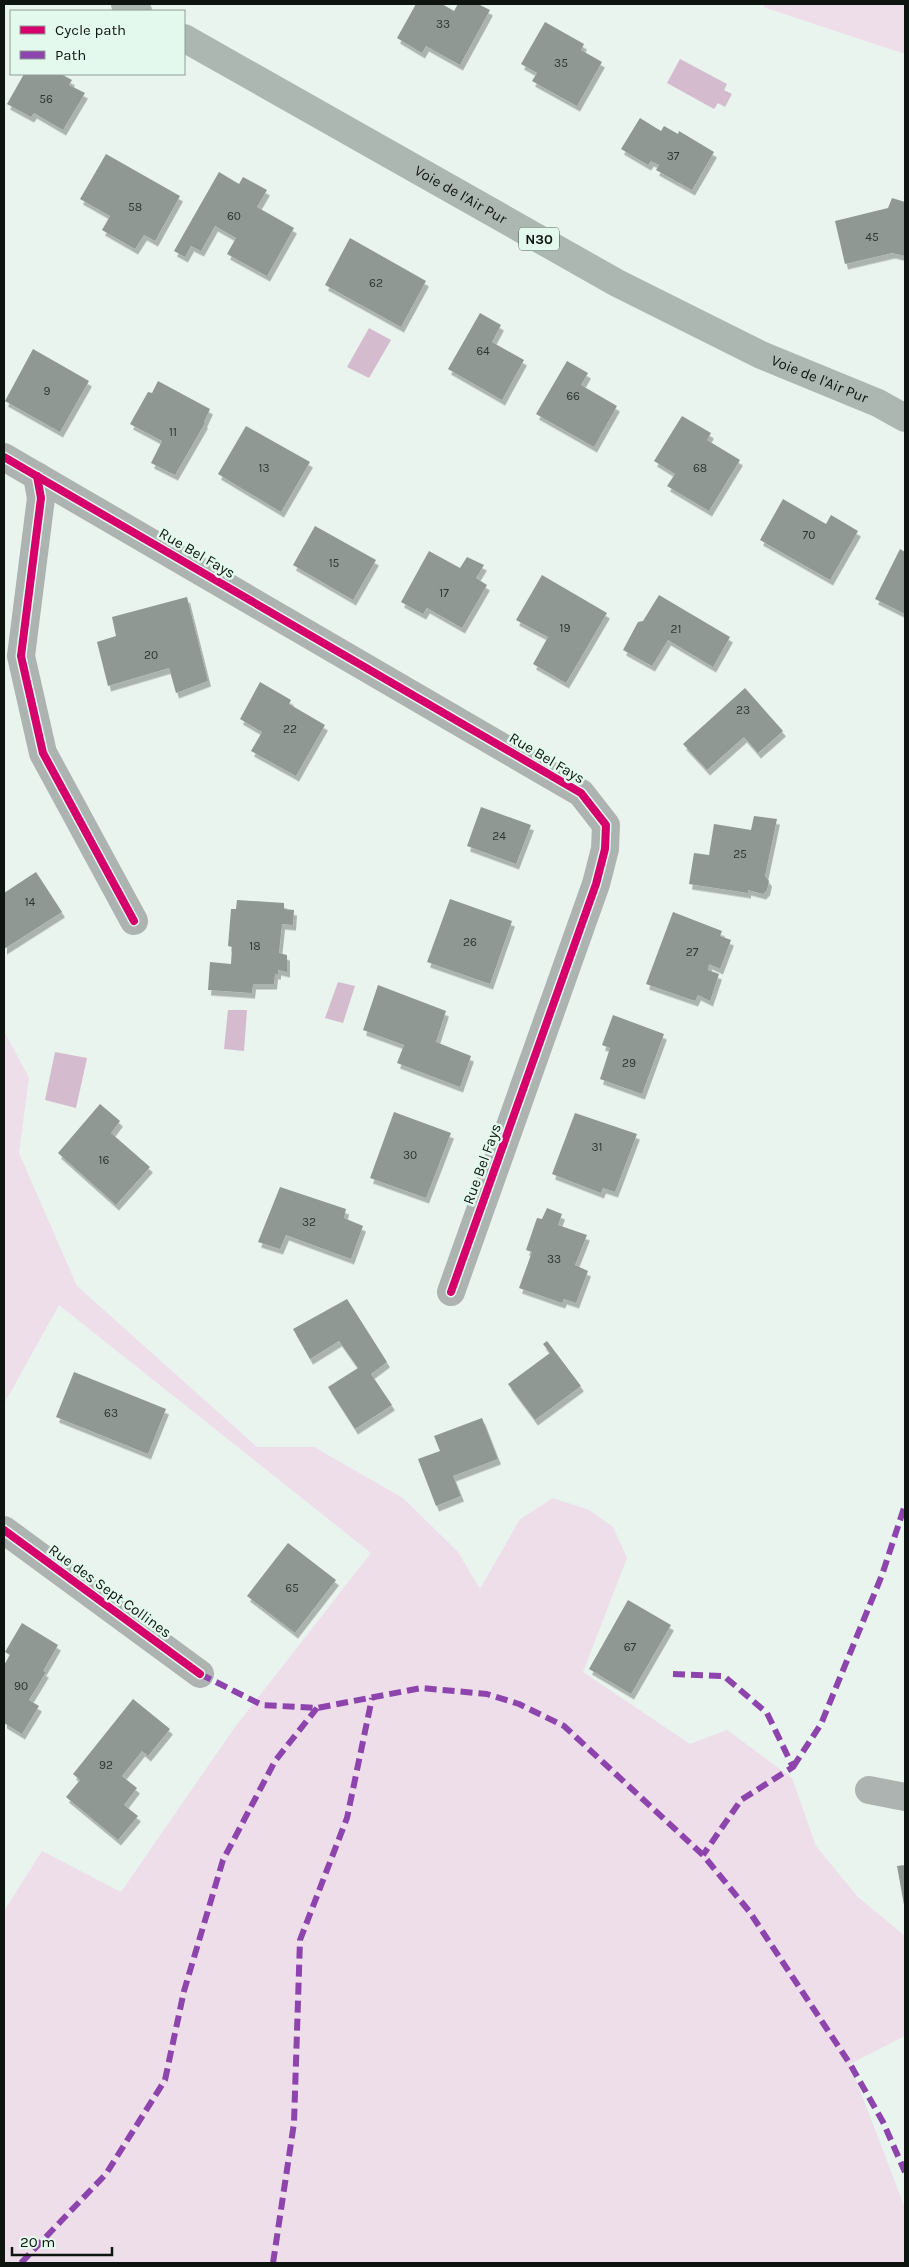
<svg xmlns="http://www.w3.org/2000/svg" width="909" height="2267" font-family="Karla,sans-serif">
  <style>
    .green { fill: #eedeea }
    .water { fill: #d5bbce }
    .building { fill: #8f9893; filter: url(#shadow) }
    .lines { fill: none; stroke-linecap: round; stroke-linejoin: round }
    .minor { stroke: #adb3b0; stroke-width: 28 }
    .major { stroke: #adb7b2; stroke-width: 28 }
    .quiet { stroke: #8e44ad; stroke-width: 6; stroke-dasharray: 12 6; stroke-linecap: butt }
    .cycleway-casing { stroke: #e4f9ed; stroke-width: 11 }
    .cycleway { stroke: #d6006c; stroke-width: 8 }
    .labels { text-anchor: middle; stroke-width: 5; stroke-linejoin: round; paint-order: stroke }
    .number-label { font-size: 12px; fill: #2e3632 }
    .shield { fill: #e4f9ed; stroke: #4e5953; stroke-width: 1 }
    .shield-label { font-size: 14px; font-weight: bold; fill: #0e1511 }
    .street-label { font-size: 15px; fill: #0e1511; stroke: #e4f9ed }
  </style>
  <defs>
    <filter id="shadow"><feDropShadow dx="3" dy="5.5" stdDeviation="0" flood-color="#0004"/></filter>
  </defs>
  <rect width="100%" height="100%" fill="#e9f4ee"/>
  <g class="green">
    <polygon points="765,4 905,4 905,54 763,7"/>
    <polygon points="4,1031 29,1078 19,1153 77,1286 257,1447 314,1447 403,1498 458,1552 480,1589 520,1519 553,1498 589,1510 613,1527 627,1558 583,1672 690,1744 727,1730 792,1778 816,1846 858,1897 905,1936 905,2036 850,2064 905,2208 905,2263 4,2263 4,1911 42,1851 121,1892 235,1727 371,1553 59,1305 4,1404"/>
  </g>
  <g class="water">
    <polygon points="680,59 727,84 724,90 732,94 725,107 718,103 714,109 667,83"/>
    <polygon points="369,328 391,340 369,378 347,367"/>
    <polygon points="338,982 355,986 343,1023 325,1018"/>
    <polygon points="228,1010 247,1010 244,1051 224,1049"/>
    <polygon points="55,1052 87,1058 76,1108 45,1100"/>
  </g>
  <g class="building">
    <polygon points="416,4 442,4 454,11 458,4 478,4 490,10 460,65 426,46 422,53 397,38"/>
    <polygon points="545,22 584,44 581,50 602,62 577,106 532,81 537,73 521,64"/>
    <polygon points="24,74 61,74 72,80 69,85 85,93 63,130 34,113 31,117 7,104"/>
    <polygon points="640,118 661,131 664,126 678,134 679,131 714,152 692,190 656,170 659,165 651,161 648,165 621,149"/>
    <polygon points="106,154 180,196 155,241 144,235 135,249 102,230 110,216 80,199"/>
    <polygon points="219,172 239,184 243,177 267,190 257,207 294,228 267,276 227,254 236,238 215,226 201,251 191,246 185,257 174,251"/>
    <polygon points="892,198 905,202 905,256 892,253 845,264 835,221 888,208"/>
    <polygon points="350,238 426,281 401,327 325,285"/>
    <polygon points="480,313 501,325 492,342 524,360 502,400 448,369"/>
    <polygon points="33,349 89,381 60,432 5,401"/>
    <polygon points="567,361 588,373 581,385 617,406 594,447 536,414"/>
    <polygon points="158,381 210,409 204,422 205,423 175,475 151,463 162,441 130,424 148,392 152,393"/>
    <polygon points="682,416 711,433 707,440 740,460 709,511 667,486 675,474 654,461"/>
    <polygon points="246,426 310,462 281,512 218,474"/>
    <polygon points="783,499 826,524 831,515 858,531 830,580 760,540"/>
    <polygon points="315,526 376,560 353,600 293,565"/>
    <polygon points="900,549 905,552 905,614 875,599"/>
    <polygon points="429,551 460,568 467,557 484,565 476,578 487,585 462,628 427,608 423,614 401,602"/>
    <polygon points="542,575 607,613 566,683 533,664 548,637 516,620"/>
    <polygon points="659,595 730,637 713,667 668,640 652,666 623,650 638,622 643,621"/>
    <polygon points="187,597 208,681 176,693 169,668 108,686 97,642 116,636 112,617"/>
    <polygon points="260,682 291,700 289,704 325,725 296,776 251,751 262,732 240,719"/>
    <polygon points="745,688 783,731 758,753 744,737 707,770 683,744"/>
    <polygon points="481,807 531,825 516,864 467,846"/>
    <polygon points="754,816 777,819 765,876 769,881 767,890 763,894 748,890 748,893 689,884 694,853 709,855 714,824 751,830"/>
    <polygon points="36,872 62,912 4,949 4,893"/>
    <polygon points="450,899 512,921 490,984 427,962"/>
    <polygon points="237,900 284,903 284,909 294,910 293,925 282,924 279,953 287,955 287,972 278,970 278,974 275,974 274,984 253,984 252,993 208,990 210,962 231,964 232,947 228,946 231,909 236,909"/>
    <polygon points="673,912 722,931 720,936 731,940 720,969 709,964 708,970 719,974 710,1001 698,995 695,1001 646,984"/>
    <polygon points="378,985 446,1011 436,1042 471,1056 460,1087 397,1063 404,1045 363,1030"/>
    <polygon points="613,1015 664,1034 642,1094 600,1079 610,1048 602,1045"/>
    <polygon points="100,1104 120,1121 111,1133 150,1167 116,1205 58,1153"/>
    <polygon points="394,1112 451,1133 426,1198 370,1178"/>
    <polygon points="575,1113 637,1134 615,1192 603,1188 601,1193 552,1174"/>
    <polygon points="280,1187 346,1209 344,1218 363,1226 351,1259 286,1235 280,1249 258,1242"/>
    <polygon points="547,1208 562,1214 558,1225 587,1235 575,1265 588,1271 576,1303 564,1299 562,1303 519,1288 532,1252 526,1250 537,1218 542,1219"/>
    <polygon points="347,1299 387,1362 371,1374 392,1405 355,1429 328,1387 358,1368 339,1341 310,1359 293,1329"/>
    <polygon points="547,1341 581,1386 535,1420 508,1384 550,1353 543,1344"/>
    <polygon points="74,1372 166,1409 148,1454 56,1417"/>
    <polygon points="482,1418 498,1459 453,1476 461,1496 436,1506 418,1459 440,1451 434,1436"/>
    <polygon points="288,1543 336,1580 295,1633 247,1596"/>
    <polygon points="628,1600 671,1625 631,1694 589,1669"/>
    <polygon points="22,1623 58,1645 43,1671 46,1672 29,1700 39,1706 22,1734 4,1723 4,1665 10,1655 5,1652"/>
    <polygon points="133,1699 170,1729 148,1756 142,1751 122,1776 137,1788 124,1805 138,1816 118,1840 66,1797 80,1780 73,1774"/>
    <polygon points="905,1865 905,1905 904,1905 897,1866"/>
  </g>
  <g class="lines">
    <g class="minor">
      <polyline points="4,457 581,793 606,825 605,849 596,884 451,1292"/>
      <polyline points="37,476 41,498 21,656 43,753 134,921"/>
      <polyline points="4,1530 200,1674"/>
      <polyline points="869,1790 905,1797"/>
    </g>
    <g class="major">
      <polyline points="125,4 138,11"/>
      <path id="s1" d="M 184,38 L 617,283 L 761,355 L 878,403 L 905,418"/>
    </g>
    <g class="quiet">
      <polyline points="200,1674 262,1705 317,1708 421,1688 487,1694 519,1704 564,1726 703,1855 749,1911 850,2064 883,2122 905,2172"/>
      <polyline points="673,1674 724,1676 767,1713 793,1767 741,1800 703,1855"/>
      <polyline points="793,1767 821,1724 882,1575 905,1505"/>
      <polyline points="21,2263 106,2174 165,2080 184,1991 223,1860 275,1761 317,1708"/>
      <polyline points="273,2263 294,2123 300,1940 347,1818 372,1698"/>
    </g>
    <g class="cycleway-casing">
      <g id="cycleway">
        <polyline points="4,457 581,793 606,825 605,849 596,884 451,1292"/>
        <polyline points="37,476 41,498 21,656 43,753 134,921"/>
        <polyline points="4,1530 200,1674"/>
      </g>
    </g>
    <use href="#cycleway" class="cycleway"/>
  </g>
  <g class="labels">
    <g class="number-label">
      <text x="443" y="28">33</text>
      <text x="561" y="67">35</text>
      <text x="46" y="103">56</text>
      <text x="673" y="160">37</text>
      <text x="135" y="211">58</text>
      <text x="234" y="220">60</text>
      <text x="872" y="241">45</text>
      <text x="376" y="287">62</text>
      <text x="483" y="355">64</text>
      <text x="47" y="395">9</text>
      <text x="573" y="400">66</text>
      <text x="173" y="436">11</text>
      <text x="264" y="472">13</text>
      <text x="700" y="472">68</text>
      <text x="809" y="539">70</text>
      <text x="334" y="567">15</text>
      <text x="444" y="597">17</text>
      <text x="565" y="632">19</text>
      <text x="676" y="633">21</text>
      <text x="151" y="659">20</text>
      <text x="743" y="714">23</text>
      <text x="290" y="733">22</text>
      <text x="499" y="840">24</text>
      <text x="740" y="858">25</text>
      <text x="30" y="906">14</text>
      <text x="470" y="946">26</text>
      <text x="255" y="950">18</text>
      <text x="692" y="956">27</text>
      <text x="629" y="1067">29</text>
      <text x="597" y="1151">31</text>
      <text x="410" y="1159">30</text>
      <text x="104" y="1164">16</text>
      <text x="309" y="1226">32</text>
      <text x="554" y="1263">33</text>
      <text x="111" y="1417">63</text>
      <text x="292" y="1592">65</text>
      <text x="630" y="1651">67</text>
      <text x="21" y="1690">90</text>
      <text x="106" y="1769">92</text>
    </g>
    <rect class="shield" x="519" y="227.5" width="40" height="23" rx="4"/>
    <g class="shield-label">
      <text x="539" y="244">N30</text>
    </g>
    <g class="street-label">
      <text dy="5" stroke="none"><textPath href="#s1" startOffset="318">Voie de l'Air Pur</textPath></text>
      <text dy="5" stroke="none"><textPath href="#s1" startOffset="722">Voie de l'Air Pur</textPath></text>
      <text transform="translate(197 553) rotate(30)" y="5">Rue Bel Fays</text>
      <text transform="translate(547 758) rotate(31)" y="5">Rue Bel Fays</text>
      <text transform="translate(482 1164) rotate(-70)" y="5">Rue Bel Fays</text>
      <text transform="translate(110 1591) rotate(36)" y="5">Rue des Sept Collines</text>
    </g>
  </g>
  <rect width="909" height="2267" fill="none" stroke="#0e1511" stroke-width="10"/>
  <rect x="10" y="10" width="175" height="65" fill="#e4f9ed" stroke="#8e9e95"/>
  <rect x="20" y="26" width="25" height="8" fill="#d6006c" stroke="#8e9e95"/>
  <text x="55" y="35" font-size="15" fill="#0e1511">Cycle path</text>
  <rect x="20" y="51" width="25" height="8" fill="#8e44ad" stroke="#8e9e95"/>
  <text x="55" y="60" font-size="15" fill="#0e1511">Path</text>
  <path d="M12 2247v8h100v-8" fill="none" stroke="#0e1511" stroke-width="2.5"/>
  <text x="20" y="2247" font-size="15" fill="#0e1511" stroke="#e4f9ed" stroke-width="4" paint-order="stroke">20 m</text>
</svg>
